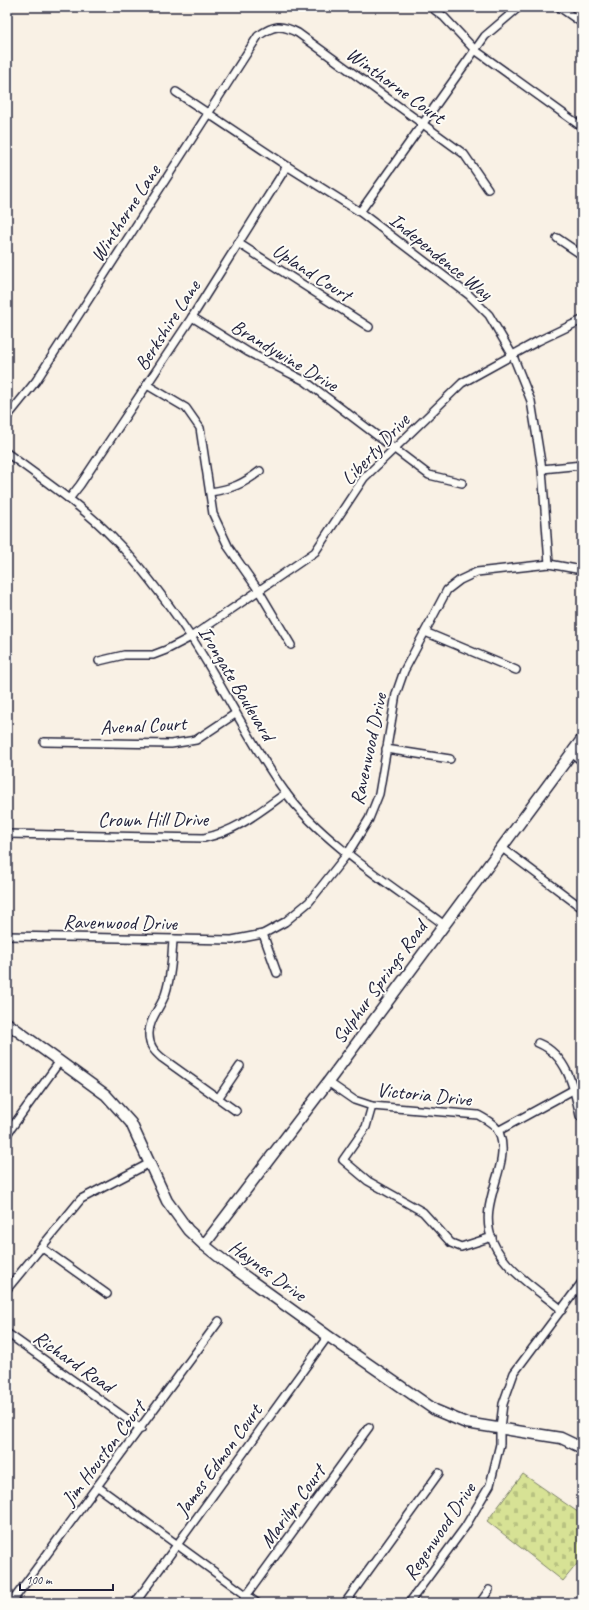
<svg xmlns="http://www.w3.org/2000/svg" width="589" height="1610" font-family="Caveat,sans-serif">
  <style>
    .cemetery { fill: url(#cemetery-stones); stroke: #7c8268 }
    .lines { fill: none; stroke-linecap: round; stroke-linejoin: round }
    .street-casing { stroke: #22223b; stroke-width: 10 }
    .secondary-casing { stroke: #22223b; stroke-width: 13 }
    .street { stroke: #fdfcf7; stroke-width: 7 }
    .secondary { stroke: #fdfcf7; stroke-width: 10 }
    .labels { text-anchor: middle; stroke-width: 4; stroke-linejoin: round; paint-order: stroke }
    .street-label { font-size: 20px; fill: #22223b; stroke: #fdfcf7 }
  </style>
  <defs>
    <pattern id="cemetery-stones" width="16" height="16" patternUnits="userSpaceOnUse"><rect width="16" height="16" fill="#d7e295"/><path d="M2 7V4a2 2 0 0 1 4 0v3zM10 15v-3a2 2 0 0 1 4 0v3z" fill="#b8c281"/></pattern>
  </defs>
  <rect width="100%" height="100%" fill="#f9f1e5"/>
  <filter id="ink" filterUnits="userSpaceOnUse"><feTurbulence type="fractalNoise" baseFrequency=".025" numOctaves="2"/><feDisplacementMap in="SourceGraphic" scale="8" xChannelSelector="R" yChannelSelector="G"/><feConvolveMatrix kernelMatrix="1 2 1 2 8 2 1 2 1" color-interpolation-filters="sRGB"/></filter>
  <g filter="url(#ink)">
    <polygon class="cemetery" points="523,1474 582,1515 582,1558 563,1581 487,1521"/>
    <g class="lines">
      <g class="street-casing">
        <g id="street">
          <polyline points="431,7 444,17 475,50 582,127"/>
          <polyline points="559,7 582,23"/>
          <polyline points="176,92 287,166 360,212 469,295 489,315 513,356 531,401 542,469 549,564"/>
          <polyline points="360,212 485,36 519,7"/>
          <polyline points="557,238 582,255"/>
          <polyline points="238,243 369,327"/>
          <polyline points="192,317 248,352 305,381 429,475 462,483"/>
          <polyline points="147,385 186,408 200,428 213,514 229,548 259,591 291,645"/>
          <path d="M 7,417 L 36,381 L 258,36 C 274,25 281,24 298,33 L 464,154 L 488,189"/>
          <path d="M 7,453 C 43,480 84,507 114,539 C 143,568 168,603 191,637 C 224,687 250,744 286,793 C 323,843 393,886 443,924"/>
          <polyline points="542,469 582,465"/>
          <path d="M 210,492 C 232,489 243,484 260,471"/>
          <polyline points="69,499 80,485 192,317 287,166"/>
          <polyline points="425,632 516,670"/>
          <polyline points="99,661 124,655 153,655 166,650 191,637 315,552 364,478 462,383 538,341 582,320"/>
          <polyline points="44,742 171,744 196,740 235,714"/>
          <polyline points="386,749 450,759"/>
          <polyline points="571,753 582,761"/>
          <path d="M 7,834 L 204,838 C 237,831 259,812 286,793"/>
          <polyline points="501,847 582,908"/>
          <polyline points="263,934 277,973"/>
          <polyline points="7,936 232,940 263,934 285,922 309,902 348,853 369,819 379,794 396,694 404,671 447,590 460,580 477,572 549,564 582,570"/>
          <path d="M 173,939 C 172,958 171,977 165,995 C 160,1008 148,1021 149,1035 C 149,1046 155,1052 162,1058 L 236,1111"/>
          <path d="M 538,1043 C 567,1055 574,1087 580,1116"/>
          <path d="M 328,1082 L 354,1100 L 372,1106 L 478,1115 C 487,1120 497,1125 500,1135 C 511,1168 476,1203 493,1242 C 505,1270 539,1291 562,1310"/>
          <polyline points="219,1097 240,1066"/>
          <polyline points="372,1106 366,1127 343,1160 368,1181 423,1212 451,1243 461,1247 492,1237"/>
          <polyline points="498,1131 582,1085"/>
          <polyline points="7,1134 60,1061"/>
          <polyline points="41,1247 107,1294"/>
          <polyline points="7,1289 81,1199 150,1163"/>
          <polyline points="7,1333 141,1429"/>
          <polyline points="98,1487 257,1603"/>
          <polyline points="11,1603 219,1321"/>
          <polyline points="135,1603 328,1336"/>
          <polyline points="241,1603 369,1427"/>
          <polyline points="345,1603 439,1473"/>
          <polyline points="409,1603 465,1527 490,1485 500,1444 500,1428 503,1404 514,1373 582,1282"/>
          <polyline points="480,1603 489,1590"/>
        </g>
      </g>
      <g class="secondary-casing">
        <g id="secondary">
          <polyline points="7,1023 106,1095 131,1123 167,1201 188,1230 204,1245 228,1264 328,1336 435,1410 466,1423 561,1438 582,1448"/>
          <polyline points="204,1245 328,1082 582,739"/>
        </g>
      </g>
      <use href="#street" class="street"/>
      <use href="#secondary" class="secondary"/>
    </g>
  </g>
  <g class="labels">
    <g class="street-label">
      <text transform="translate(396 85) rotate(36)" y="7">Winthorne Court</text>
      <text transform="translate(125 213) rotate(-57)" y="7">Winthorne Lane</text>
      <text transform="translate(441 256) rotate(39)" y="7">Independence Way</text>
      <text transform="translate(312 272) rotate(33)" y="7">Upland Court</text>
      <text transform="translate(167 325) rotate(-57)" y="7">Berkshire Lane</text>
      <text transform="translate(285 355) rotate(31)" y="7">Brandywine Drive</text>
      <text transform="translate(375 449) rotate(-47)" y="7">Liberty Drive</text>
      <text transform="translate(237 683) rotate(59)" y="7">Irongate Boulevard</text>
      <text transform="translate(143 725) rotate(-3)" y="7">Avenal Court</text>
      <text transform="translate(368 749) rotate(-78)" y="7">Ravenwood Drive</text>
      <text x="153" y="826">Crown Hill Drive</text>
      <text transform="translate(120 922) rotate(1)" y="7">Ravenwood Drive</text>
      <text transform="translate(379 982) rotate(-54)" y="7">Sulphur Springs Road</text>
      <text transform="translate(424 1094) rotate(6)" y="7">Victoria Drive</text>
      <text transform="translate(268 1270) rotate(36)" y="7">Haynes Drive</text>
      <text transform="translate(74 1361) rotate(35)" y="7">Richard Road</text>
      <text transform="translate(103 1453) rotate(-53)" y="7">Jim Houston Court</text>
      <text transform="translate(218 1460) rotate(-54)" y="7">James Edmon Court</text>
      <text transform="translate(292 1506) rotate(-54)" y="7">Marilyn Court</text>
      <text transform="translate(439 1531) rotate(-56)" y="7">Regenwood Drive</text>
    </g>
  </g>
  <rect width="589" height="1610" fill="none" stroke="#fdfcf7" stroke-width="24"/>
  <rect x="12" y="12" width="565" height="1586" fill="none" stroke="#22223b" stroke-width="1.5" filter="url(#ink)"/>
  <path d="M20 1584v6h93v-6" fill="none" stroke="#22223b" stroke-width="2"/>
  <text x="26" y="1584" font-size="12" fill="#22223b" stroke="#fdfcf7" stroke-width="3" paint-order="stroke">100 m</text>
</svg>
